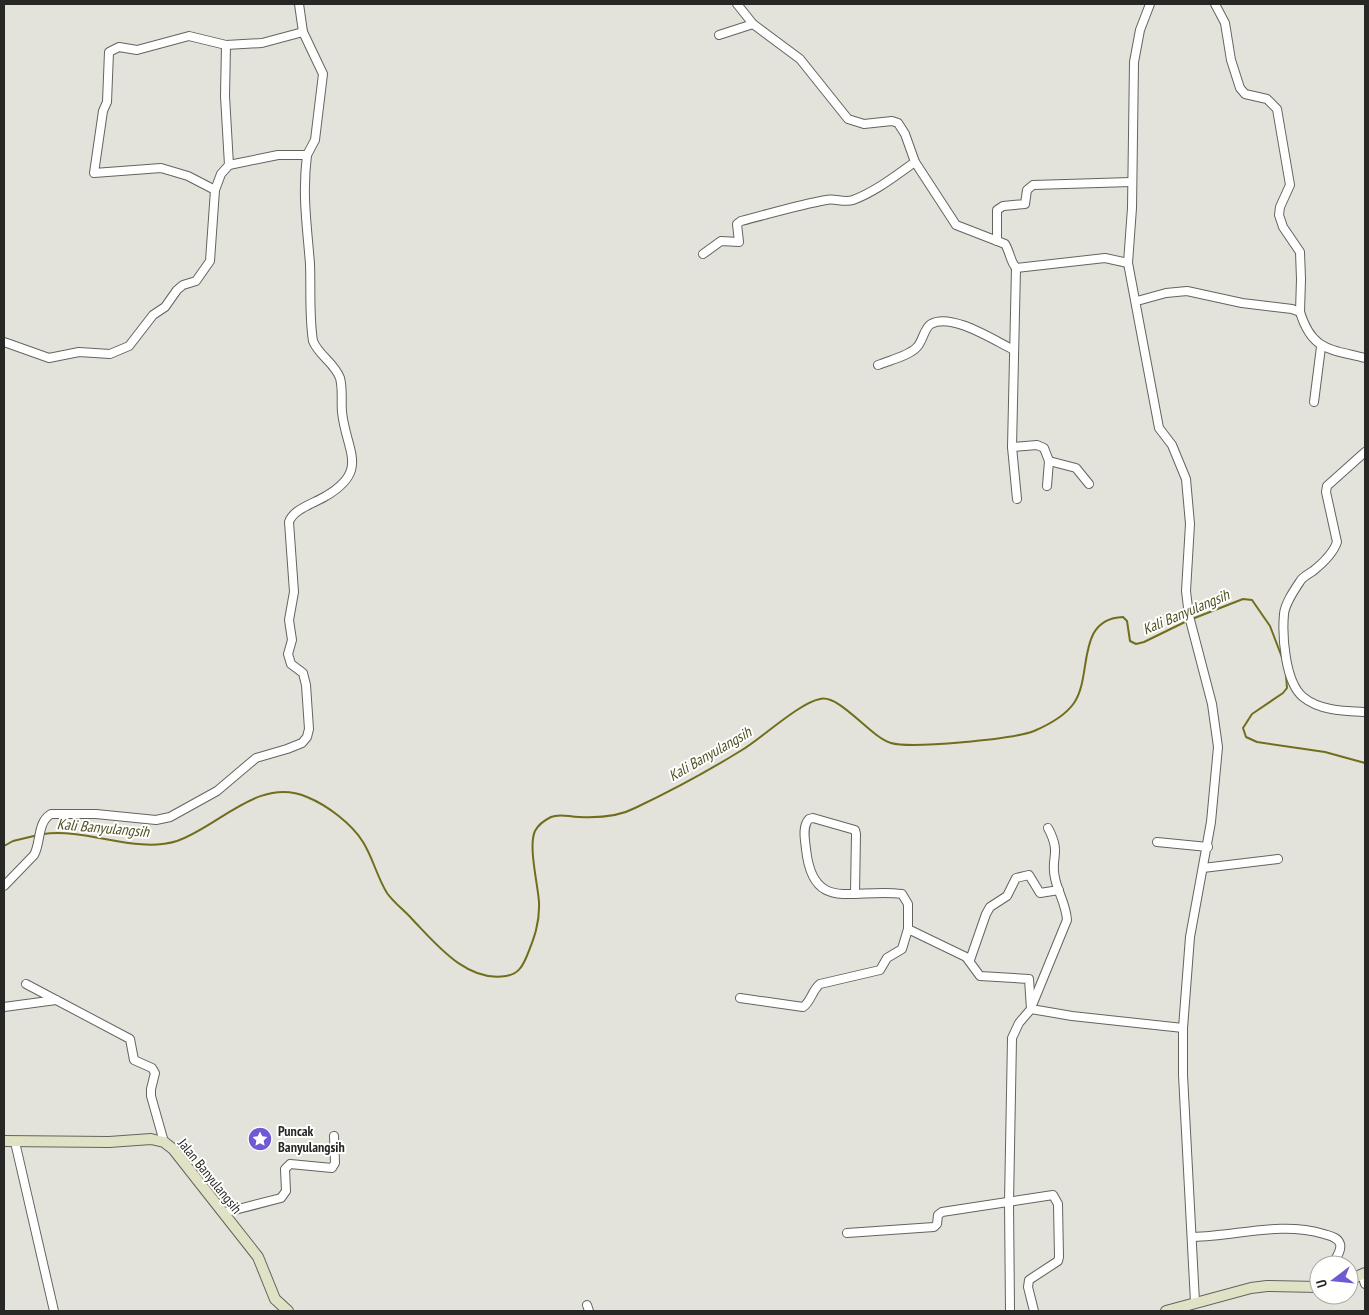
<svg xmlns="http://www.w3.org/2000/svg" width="1369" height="1315" font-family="'PT Sans Narrow',sans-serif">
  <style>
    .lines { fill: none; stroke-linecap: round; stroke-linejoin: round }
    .stream { stroke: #706e1d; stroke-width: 2 }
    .street-casing { stroke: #64645f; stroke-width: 10 }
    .secondary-casing { stroke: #64645f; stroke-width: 12 }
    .street { stroke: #fff; stroke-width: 8 }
    .secondary { stroke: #e1e1c5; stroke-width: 10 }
    .labels { text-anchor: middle; stroke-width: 4; stroke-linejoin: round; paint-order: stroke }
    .poi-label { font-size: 14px; font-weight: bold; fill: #272725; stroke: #fffffe; text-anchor: start }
    .street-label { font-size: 14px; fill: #272725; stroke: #fffffe }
    .water-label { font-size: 15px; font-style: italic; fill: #505024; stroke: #fffffe }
  </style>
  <rect width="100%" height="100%" fill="#e3e3dc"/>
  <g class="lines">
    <g class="stream">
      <polyline points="1192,619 1243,599 1252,600 1270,626 1283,660"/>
      <polyline points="1286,675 1287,688 1283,693 1252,714 1243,728 1246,737 1257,742 1325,752 1365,763"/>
      <path d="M 43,834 C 88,828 135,854 177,841 C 220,826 259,776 307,797 C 327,805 352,824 363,842 C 373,858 377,877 387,893 C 394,903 404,910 412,919 C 436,944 467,983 506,976 C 518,974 522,967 526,958 C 534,939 540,923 539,902 C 538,885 528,846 535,831 C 538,825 545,820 551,817 C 560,813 569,817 579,817 C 598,818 618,817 635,808 C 671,791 708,771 742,750 C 762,738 799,703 820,699 C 840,694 870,737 891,743 C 911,749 1014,739 1034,731 C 1048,725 1065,716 1074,703 C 1093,676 1075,619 1123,617 L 1127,621 L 1130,641 L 1136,644 L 1144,642 L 1187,621"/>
      <polyline points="4,846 13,841 38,835"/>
    </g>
    <g class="street-casing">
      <g id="street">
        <path d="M 737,4 L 753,24 L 800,59 L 848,119 L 864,124 L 892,121 L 898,123 L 905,134 L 915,162 L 956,225 L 1005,244 C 1010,252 1010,261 1016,268 L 1105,258 L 1128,263"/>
        <polyline points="1150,4 1140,30 1134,62 1132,208 1128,263 1159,428 1172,445 1186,479 1190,524 1186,591 1189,616 1212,704 1218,747 1211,822 1190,937 1183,1028 1183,1075 1195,1302"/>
        <polyline points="1215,4 1225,23 1231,60 1240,88 1245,94 1267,99 1277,109 1290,185 1280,207 1279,215 1283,227 1300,252 1301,279 1300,312"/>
        <polyline points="719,35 753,24"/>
        <polyline points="226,45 225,96 229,165"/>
        <polyline points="215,190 188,176 161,168 94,173 103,111 107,102 109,52 119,47 137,50 189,36 226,45 262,43 303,32"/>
        <polyline points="997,241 997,210 1003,206 1025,204 1027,190 1033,185 1131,182"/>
        <path d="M 703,254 L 721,241 L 739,242 L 737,224 L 741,221 C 769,214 798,205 826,200 C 835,198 844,203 853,200 C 875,192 895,176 915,162"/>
        <polyline points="1016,268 1012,447 1017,499"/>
        <path d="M 1137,301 L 1166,293 L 1187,291 L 1242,303 L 1292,309 L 1300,312 C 1312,351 1330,349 1365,358"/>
        <polyline points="4,342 49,358 79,352 110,354 129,346 153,315 165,307 177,290 183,285 196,281 210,261 215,190 221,174 229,165 278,155 307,155 315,140 323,74 303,32 299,4"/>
        <path d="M 878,365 C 890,360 909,356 917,347 C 923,341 924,328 931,324 C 951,312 995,341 1014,350"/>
        <polyline points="1314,402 1321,347"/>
        <polyline points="1012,447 1037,445 1044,448 1049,461 1047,486"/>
        <path d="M 1365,452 L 1327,486 L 1326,492 L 1337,542 C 1333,554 1323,563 1313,571 C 1309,574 1304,576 1301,580 C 1295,589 1285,603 1284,614 C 1282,636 1285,682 1303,697 C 1320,711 1345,711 1365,712"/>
        <polyline points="1049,461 1076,468 1089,484"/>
        <polyline points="1157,842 1208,847"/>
        <polyline points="1203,868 1278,859"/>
        <path d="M 4,886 L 34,855 C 41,843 37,822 51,814 L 96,814 L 156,820 L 170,817 L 217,791 L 256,758 L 287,749 L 302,743 L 307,737 L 309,729 L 306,685 L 303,673 L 291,664 L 288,654 L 292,640 L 289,620 L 294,592 L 289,522 C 293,509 315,503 326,496 C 370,470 346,451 342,412 C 341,401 343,389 340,378 C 334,362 319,356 313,341 C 309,316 311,289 310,264 C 307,225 302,195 307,155"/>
        <path d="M 855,893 L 856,834 L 855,830 L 813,818 L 809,819 C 802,826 805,840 806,849 C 813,915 854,887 902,894 L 908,904 L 908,929"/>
        <polyline points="970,960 986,914 990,907 1007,896 1016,878 1029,875 1040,893 1059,890"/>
        <polyline points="26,984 130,1039 134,1060 152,1068 155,1073 151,1089 151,1096 164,1142"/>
        <path d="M 740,998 L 803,1007 C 811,1002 812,990 820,984 L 880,970 L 887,958 L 902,949 L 908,929 L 966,957 L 980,976 L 1029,979 L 1031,1009 L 1072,1016 L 1183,1028"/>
        <path d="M 1033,1003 L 1067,920 C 1066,904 1058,893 1055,878 C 1050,857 1062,854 1048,828"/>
        <polyline points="4,1007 56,1000"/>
        <polyline points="15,1142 54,1311"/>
        <polyline points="223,1213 281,1198 286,1191 285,1169 290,1164 332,1168 335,1163 334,1136"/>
        <polyline points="847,1233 934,1227 937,1224 938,1215 942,1212 1053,1195 1058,1204 1059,1257 1058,1261 1029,1280 1028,1287 1034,1311"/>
        <path d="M 1193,1237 C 1238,1236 1280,1221 1324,1234 C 1330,1236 1338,1237 1340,1244 C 1342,1251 1335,1259 1332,1265"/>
        <polyline points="1362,1275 1365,1284"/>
        <polyline points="587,1305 589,1311"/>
        <polyline points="1010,1311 1009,1202 1012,1038 1019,1023 1031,1009"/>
      </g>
    </g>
    <g class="secondary-casing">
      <g id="secondary">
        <polyline points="4,1141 109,1142 151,1139 164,1142 173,1149 258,1257 275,1299 288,1311"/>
        <polyline points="1349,1280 1365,1273"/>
        <polyline points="1166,1311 1251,1288 1267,1286 1319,1287"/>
      </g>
    </g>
    <use href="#street" class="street"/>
    <use href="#secondary" class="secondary"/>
  </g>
  <defs>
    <g id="sight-disc" transform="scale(1.25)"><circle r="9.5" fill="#7159d3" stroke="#fffffe"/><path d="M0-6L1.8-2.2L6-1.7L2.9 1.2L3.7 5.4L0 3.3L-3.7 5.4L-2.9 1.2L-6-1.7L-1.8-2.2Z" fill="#fff"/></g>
  </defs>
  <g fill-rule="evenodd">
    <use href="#sight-disc" x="260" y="1139"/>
  </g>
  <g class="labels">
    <g class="poi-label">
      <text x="278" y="1136">Puncak<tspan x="278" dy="16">Banyulangsih</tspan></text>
    </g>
    <g class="street-label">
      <text transform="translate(210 1176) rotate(51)" y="5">Jalan Banyulangsih</text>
    </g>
    <g class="water-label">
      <text transform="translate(1186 612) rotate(-23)" y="5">Kali Banyulangsih</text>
      <text transform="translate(710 754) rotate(-30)" y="5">Kali Banyulangsih</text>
      <text transform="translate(103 828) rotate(5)" y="5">Kali Banyulangsih</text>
    </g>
  </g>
  <rect width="1369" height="1315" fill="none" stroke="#272725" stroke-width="10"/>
  <g transform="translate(1334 1280) rotate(254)"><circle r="24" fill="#fffffe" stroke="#a9a9a7"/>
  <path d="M0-4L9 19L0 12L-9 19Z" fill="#7159d3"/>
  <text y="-8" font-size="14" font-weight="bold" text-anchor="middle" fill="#272725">U</text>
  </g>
</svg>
